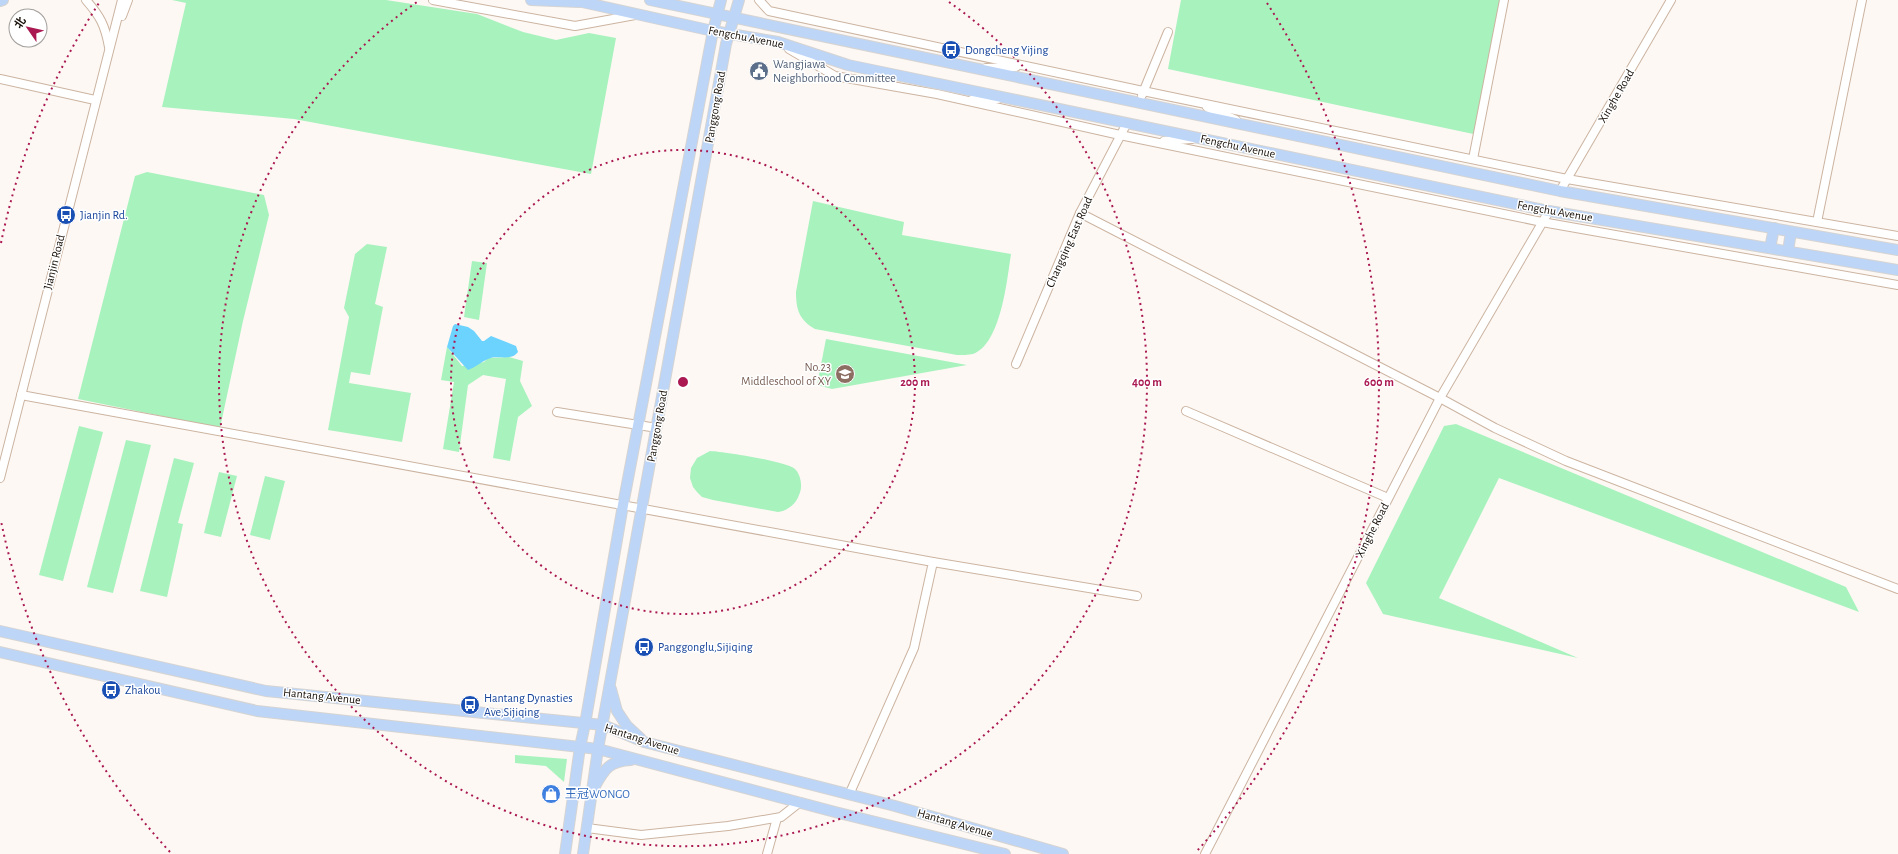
<svg xmlns="http://www.w3.org/2000/svg" width="1898" height="854" font-family="'Alegreya Sans','Noto Sans SC',sans-serif">
  <style>
    .green { fill: #a8f2bd }
    .water { fill: #6cd2fe }
    .lines { fill: none; stroke-linecap: round; stroke-linejoin: round }
    .minor-casing { stroke: #ccb4a1; stroke-width: 10 }
    .major-casing { stroke: #d5d4d3; stroke-width: 12 }
    .minor { stroke: #fff; stroke-width: 8 }
    .major { stroke: #bdd5f7; stroke-width: 10 }
    .ring { fill: none; stroke: #aa1952; stroke-width: 2; stroke-dasharray: 2 4 }
    .labels { text-anchor: middle; stroke-width: 3; stroke-linejoin: round; paint-order: stroke }
    .street-label { font-size: 12px; fill: #170f08; stroke: #fff }
    .transit-label { font-size: 12px; fill: #164399; stroke: #fff; text-anchor: start }
    .service-label { font-size: 12px; fill: #4e5e75; stroke: #fff; text-anchor: start }
    .education-label { font-size: 12px; fill: #785e54; stroke: #fff; text-anchor: end }
    .shop-label { font-size: 12px; fill: #366cbe; stroke: #fff; text-anchor: start }
    .centre { fill: #aa1952; stroke: #fff; stroke-width: 2 }
    .ring-label { font-size: 12px; text-anchor: middle; font-weight: bold; fill: #aa1952; stroke: #fff; stroke-width: 3; stroke-linejoin: round; paint-order: stroke }
  </style>
  <rect width="100%" height="100%" fill="#fdf8f4"/>
  <g class="green">
    <polygon points="172,0 386,0 477,14 523,32 556,40 589,33 616,38 591,174 294,119 162,107 186,3"/>
    <polygon points="1181,0 1504,0 1478,135 1168,69"/>
    <polygon points="147,172 264,195 269,215 243,321 220,428 78,399 135,176"/>
    <path d="M 813,201 L 904,222 L 902,235 L 1011,254 C 1007,280 1001,344 973,354 C 968,355 962,355 957,355 L 815,329 C 799,320 796,309 796,292 Z"/>
    <polygon points="367,244 387,247 375,304 383,307 370,375 351,372 349,383 411,393 402,442 328,430 349,317 344,308 355,254"/>
    <polygon points="472,261 487,263 479,320 464,317"/>
    <polygon points="826,339 967,365 832,389 817,385"/>
    <polygon points="447,347 462,366 484,362 488,358 509,357 523,361 520,381 532,406 518,417 510,461 493,458 506,379 483,375 468,385 459,452 443,449 454,382 441,380"/>
    <polygon points="1456,424 1846,587 1859,612 1499,478 1439,598 1578,658 1383,614 1366,583 1444,426"/>
    <polygon points="79,426 103,432 63,581 39,575"/>
    <polygon points="126,440 151,445 113,593 87,587"/>
    <path d="M 710,451 C 725,452 785,461 795,469 C 801,475 803,487 799,495 C 796,504 787,511 778,512 L 713,500 L 702,497 L 697,492 L 693,487 L 690,478 L 691,468 L 697,458 Z"/>
    <polygon points="174,458 194,463 178,523 183,524 167,597 140,591"/>
    <polygon points="219,472 237,476 221,537 204,533"/>
    <polygon points="265,476 285,481 270,540 250,535"/>
    <polygon points="515,755 567,759 564,782 546,766 515,763"/>
  </g>
  <path class="water" d="M 455,324 L 468,327 L 474,331 L 482,341 L 484,341 L 491,336 L 516,346 L 518,352 C 511,362 497,354 488,359 C 481,362 476,367 468,370 L 447,347 L 453,326 Z"/>
  <g class="lines">
    <g class="minor-casing">
      <g id="minor">
        <path d="M 86,0 C 100,16 105,25 109,47"/>
        <polyline points="433,0 575,26 635,15"/>
        <polyline points="759,0 769,11 1143,91 1567,179 1898,236"/>
        <polyline points="122,16 128,0"/>
        <polyline points="789,49 835,76 937,94 1120,135 1542,222 1898,285"/>
        <polyline points="986,68 1016,67"/>
        <polyline points="0,79 95,100"/>
        <polyline points="1142,95 1168,32"/>
        <polyline points="972,100 998,99"/>
        <polyline points="1207,107 1236,120"/>
        <polyline points="1164,141 1192,139"/>
        <polyline points="1473,159 1504,0"/>
        <polyline points="1560,191 1671,0"/>
        <polyline points="1080,213 1440,398 1495,428 1566,461 1898,589"/>
        <polyline points="1817,222 1862,0"/>
        <polyline points="1016,364 1080,213 1127,123"/>
        <polyline points="21,395 933,562 914,648 849,795"/>
        <polyline points="1186,411 1388,498"/>
        <polyline points="557,412 657,428"/>
        <polyline points="0,478 122,0"/>
        <polyline points="933,562 1137,596"/>
        <polyline points="587,828 641,835 728,826 781,817 800,802"/>
        <polyline points="767,854 777,818"/>
        <polyline points="1205,854 1440,398 1549,211"/>
      </g>
    </g>
    <g class="major-casing">
      <g id="major">
        <polyline points="531,0 579,2"/>
        <polyline points="573,0 713,31 778,42 848,65 1549,211 1898,270"/>
        <polyline points="650,0 1560,191 1898,250"/>
        <polyline points="0,1 3,0"/>
        <polyline points="1770,248 1774,228"/>
        <polyline points="1788,251 1791,232"/>
        <polyline points="0,631 266,691 603,725 644,742 895,806 1063,854"/>
        <polyline points="0,652 257,711 598,749 835,812 1005,854"/>
        <polyline points="611,689 617,711 627,726 641,739"/>
        <path d="M 595,786 C 605,768 610,761 631,760"/>
        <polyline points="565,854 580,747 585,724 623,505 713,31 721,0"/>
        <polyline points="583,854 598,749 726,44 739,0"/>
      </g>
    </g>
    <use href="#minor" class="minor"/>
    <use href="#major" class="major"/>
  </g>
  <g class="ring">
    <circle cx="683" cy="382" r="232"/>
    <path d="M949 2A464 464 0 1 1 417 2"/>
    <path d="M170 852A696 696 0 0 1 1 521M1 243A696 696 0 0 1 99 3M1267 3A696 696 0 0 1 1196 852"/>
  </g>
  <defs>
    <g id="bus-disc" transform="scale(1)"><circle r="9.5" fill="#1a4fb4" stroke="#fff"/><path d="M-5-6H5V4H4V6H2V4H-2V6H-4V4H-5ZM-3.5-4V0h7V-4ZM-3.5 1.2v1.5H-2V1.2ZM2 1.2v1.5H3.5V1.2Z" fill="#fff"/></g>
    <g id="civic-disc" transform="scale(1)"><circle r="9.5" fill="#5c6f8a" stroke="#fff"/><path d="M-.6-6.5H3V-4.5H.6V-3L4-1V1h2V6H-6V1h2V-1L-.6-3ZM-1.2 2.5V6h2.4V2.5Z" fill="#fff"/></g>
    <g id="school-disc" transform="scale(1)"><circle r="9.5" fill="#8d6e63" stroke="#fff"/><path d="M0-5L7-2L0 1L-7-2ZM-4 1L0 2.5L4 1V4Q0 6-4 4Z" fill="#fff"/></g>
    <g id="shop-disc" transform="scale(1)"><circle r="9.5" fill="#3f7fe0" stroke="#fff"/><path d="M-5-2.5h2.3a2.7 3.5 0 0 1 5.4 0H5L5.5 6h-11ZM-1.5-2.5h3a1.5 2.3 0 0 0-3 0Z" fill="#fff"/></g>
  </defs>
  <g fill-rule="evenodd">
    <use href="#bus-disc" x="951" y="50"/>
    <use href="#civic-disc" x="759" y="71"/>
    <use href="#bus-disc" x="66" y="215"/>
    <use href="#school-disc" x="845" y="374"/>
    <use href="#bus-disc" x="644" y="647"/>
    <use href="#bus-disc" x="111" y="690"/>
    <use href="#bus-disc" x="470" y="705"/>
    <use href="#shop-disc" x="551" y="794"/>
  </g>
  <g class="labels">
    <g class="street-label">
      <text transform="translate(746 37) rotate(11)" y="4">Fengchu Avenue</text>
      <text transform="translate(1616 96) rotate(-60)" y="4">Xinghe Road</text>
      <text transform="translate(715 107) rotate(-80)" y="4">Panggong Road</text>
      <text transform="translate(1238 146) rotate(12)" y="4">Fengchu Avenue</text>
      <text transform="translate(1555 211) rotate(10)" y="4">Fengchu Avenue</text>
      <text transform="translate(1069 242) rotate(-66)" y="4">Changqing East Road</text>
      <text transform="translate(54 262) rotate(-76)" y="4">Jianjin Road</text>
      <text transform="translate(657 426) rotate(-80)" y="4">Panggong Road</text>
      <text transform="translate(1372 530) rotate(-63)" y="4">Xinghe Road</text>
      <text transform="translate(322 696) rotate(6)" y="4">Hantang Avenue</text>
      <text transform="translate(642 739) rotate(18)" y="4">Hantang Avenue</text>
      <text transform="translate(955 823) rotate(16)" y="4">Hantang Avenue</text>
    </g>
    <g class="transit-label">
      <text x="965" y="54">Dongcheng Yijing</text>
      <text x="80" y="219">Jianjin Rd.</text>
      <text x="658" y="651">Panggonglu,Sijiqing</text>
      <text x="125" y="694">Zhakou</text>
      <text x="484" y="702">Hantang Dynasties<tspan x="484" dy="14">Ave,Sijiqing</tspan></text>
    </g>
    <g class="service-label">
      <text x="773" y="68">Wangjiawa<tspan x="773" dy="14">Neighborhood Committee</tspan></text>
    </g>
    <g class="education-label">
      <text x="831" y="371">No.23<tspan x="831" dy="14">Middleschool of XY</tspan></text>
    </g>
    <g class="shop-label">
      <text x="565" y="798">王冠WONGO</text>
    </g>
  </g>
  <circle cx="683" cy="382" r="6" class="centre"/>
  <g class="ring-label">
    <text x="915" y="386">200 m</text>
    <text x="1147" y="386">400 m</text>
    <text x="1379" y="386">600 m</text>
  </g>
  <g transform="translate(28 28) rotate(304)"><circle r="19" fill="#ffffff" stroke="#a29f9c"/>
  <path d="M0-3L7 15L0 10L-7 15Z" fill="#aa1952"/>
  <text y="-6" font-size="11" font-weight="bold" text-anchor="middle" fill="#170f08">北</text>
  </g>
</svg>
